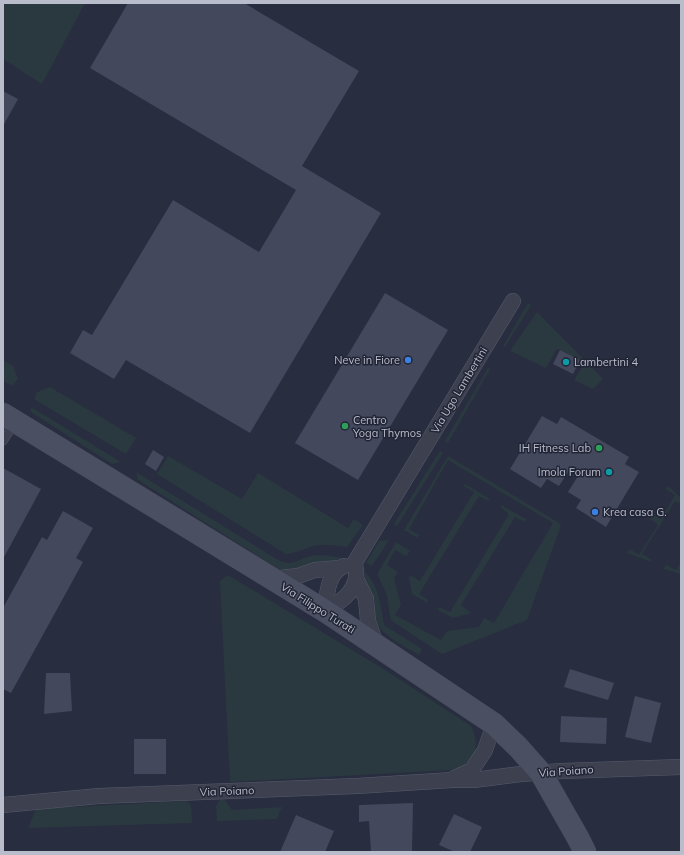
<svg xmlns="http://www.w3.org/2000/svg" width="684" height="855" font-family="Mulish,sans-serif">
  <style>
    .green { fill: #2a3940 }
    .building { fill: #43485c }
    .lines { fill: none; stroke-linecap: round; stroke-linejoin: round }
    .lane-casing { stroke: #575b6a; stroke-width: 9 }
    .street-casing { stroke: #575b6a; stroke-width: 16 }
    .secondary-casing { stroke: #464959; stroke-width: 23 }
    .lane { stroke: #3c404f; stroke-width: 8 }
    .street { stroke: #3c404f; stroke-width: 15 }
    .secondary { stroke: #4b4f62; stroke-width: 22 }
    .shop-dot { fill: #3f7fe0; stroke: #212535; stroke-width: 1.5 }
    .culture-dot { fill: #0f9aa8; stroke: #212535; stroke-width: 1.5 }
    .leisure-dot { fill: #2e9e5b; stroke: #212535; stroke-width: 1.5 }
    .labels { text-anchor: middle; stroke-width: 3; stroke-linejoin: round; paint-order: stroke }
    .poi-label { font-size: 11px; fill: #b9bcca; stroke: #212535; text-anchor: end }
    .street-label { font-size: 11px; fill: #b9bcca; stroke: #212535 }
  </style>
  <rect width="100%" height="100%" fill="#282d3f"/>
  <g class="green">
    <polygon points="3,3 85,3 42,84 3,59"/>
    <polygon points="528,303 531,305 505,347 503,346"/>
    <polygon points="537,312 603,379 593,389 574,380 585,362 560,350 557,349 546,368 510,351"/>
    <polygon points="3,360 13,366 18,379 12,386 3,381"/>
    <polygon points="488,368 490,369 448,443 445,441"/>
    <polygon points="50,387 136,438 126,454 34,399 37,392"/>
    <polygon points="31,407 121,462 112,464 31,412"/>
    <polygon points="440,451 443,453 397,526 394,524"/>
    <path d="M 168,456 L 242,499 L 258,473 L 348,528 L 354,519 L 363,525 L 347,547 C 338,546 327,544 318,545 C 307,547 297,553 286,554 L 157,474 Z"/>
    <polygon points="448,456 556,521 561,525 527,620 442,654 392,621 390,616 387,595 377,574 396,542 410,551 406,556 395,550 387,565 398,572 394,578 401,605 395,615 441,640 447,631 479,627 484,618 494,623 553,523 448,460 409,529 419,535 417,538 404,530"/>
    <path d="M 136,472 L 278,560 C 293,567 296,560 311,556 C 321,554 332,556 342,558 C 333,562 326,560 317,562 C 303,564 294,574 279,569 L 138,480 Z"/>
    <polygon points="465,484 490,499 488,501 479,496 419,594 428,600 427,603 412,594 409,578 410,575 420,581 474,492 464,486"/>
    <polygon points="668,486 681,498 681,504 675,501 642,554 652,560 651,562 627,553 630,549 639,555 658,525 649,518 651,514 661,519 675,495 666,489"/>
    <polygon points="501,505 526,519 524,522 515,517 461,605 471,613 453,618 438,610 439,607 450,612 509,514 500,507"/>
    <polygon points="389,540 372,566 366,563 379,541"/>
    <polygon points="681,562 681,572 680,574 664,569 666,565 676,570"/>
    <path d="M 364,572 C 379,583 381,608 384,625 L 422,649 L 419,655 C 406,647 380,635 376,620 C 374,613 376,605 374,598 C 371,589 366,582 364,572 Z"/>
    <path d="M 228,575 L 385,670 L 471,726 C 478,739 479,758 463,766 C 459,768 454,768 450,770 L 230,782 L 220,581 Z"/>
    <polygon points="224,799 232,810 282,807 277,819 217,821 216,806 220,800"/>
    <polygon points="186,801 191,805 192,823 28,828 36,809"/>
  </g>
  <g class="building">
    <polygon points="128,3 244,3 359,71 302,166 381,213 250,433 126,360 114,379 70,353 83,330 92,335 173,200 259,252 296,190 90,68"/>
    <polygon points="3,91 18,99 3,126"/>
    <polygon points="385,293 448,330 358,480 295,443"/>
    <polygon points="560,350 580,360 573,374 553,364"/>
    <polygon points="542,416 557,424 561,417 629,457 625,464 639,472 606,527 576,508 581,500 568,492 581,471 572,466 559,486 547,479 541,488 510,469"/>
    <polygon points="153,450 164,457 156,471 145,464"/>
    <polygon points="3,468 41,489 3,559"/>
    <polygon points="63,511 93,528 76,558 83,562 11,693 3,689 3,608 42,537 47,540"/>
    <polygon points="570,669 614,683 608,700 564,687"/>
    <polygon points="46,673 70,673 72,711 44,714"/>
    <polygon points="635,696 661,703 651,743 625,737"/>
    <polygon points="561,716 607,718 606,744 560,742"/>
    <rect x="134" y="739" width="32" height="35"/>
    <polygon points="413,803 412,852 371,852 369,821 359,822 359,805"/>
    <polygon points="454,814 482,827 470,852 455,852 439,845"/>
    <polygon points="296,815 334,831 325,852 280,852"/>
  </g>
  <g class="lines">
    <g class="lane-casing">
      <polyline id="lane" points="3,441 15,423"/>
    </g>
    <g class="street-casing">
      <g id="street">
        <polyline points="356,578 366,599 368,621 377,647"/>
        <polyline points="271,579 298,576 315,570 339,568"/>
        <path d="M 325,611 C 338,603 353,595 356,578 C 357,573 355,567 355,562 L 513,301"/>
        <path d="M 325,611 C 327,595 327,573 344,566"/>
        <polyline points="454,778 472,770 485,750 494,724"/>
        <polyline points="3,805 99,796 357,786 452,780 474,780 521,774 562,771 681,767"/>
      </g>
    </g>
    <g class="secondary-casing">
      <polyline id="secondary" points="3,414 325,611 494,724 518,747 541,773 578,838 585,852"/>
    </g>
    <use href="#lane" class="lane"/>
    <use href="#street" class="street"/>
    <use href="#secondary" class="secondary"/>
  </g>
  <g class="shop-dot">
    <circle cx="408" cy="360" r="4"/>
    <circle cx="595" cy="512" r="4"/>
  </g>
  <g class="culture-dot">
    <circle cx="566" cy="362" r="4"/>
    <circle cx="609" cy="472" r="4"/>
  </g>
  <g class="leisure-dot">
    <circle cx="345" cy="426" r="4"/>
    <circle cx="599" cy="448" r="4"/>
  </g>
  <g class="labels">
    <g class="poi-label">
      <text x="400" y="364">Neve in Fiore</text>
      <text x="574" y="366" text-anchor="start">Lambertini 4</text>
      <text x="353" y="424" text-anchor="start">Centro<tspan x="353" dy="13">Yoga Thymos</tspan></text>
      <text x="591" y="452">IH Fitness Lab</text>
      <text x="601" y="476">Imola Forum</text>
      <text x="603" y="516" text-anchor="start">Krea casa G.</text>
    </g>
    <g class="street-label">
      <text transform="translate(459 390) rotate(-59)" y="4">Via Ugo Lambertini</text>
      <text transform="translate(318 608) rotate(32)" y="4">Via Filippo Turati</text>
      <text transform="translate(566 771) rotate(-4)" y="4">Via Poiano</text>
      <text transform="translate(227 791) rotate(-2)" y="4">Via Poiano</text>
    </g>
  </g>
  <rect width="684" height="855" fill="none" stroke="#b9bcca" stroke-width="8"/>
</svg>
